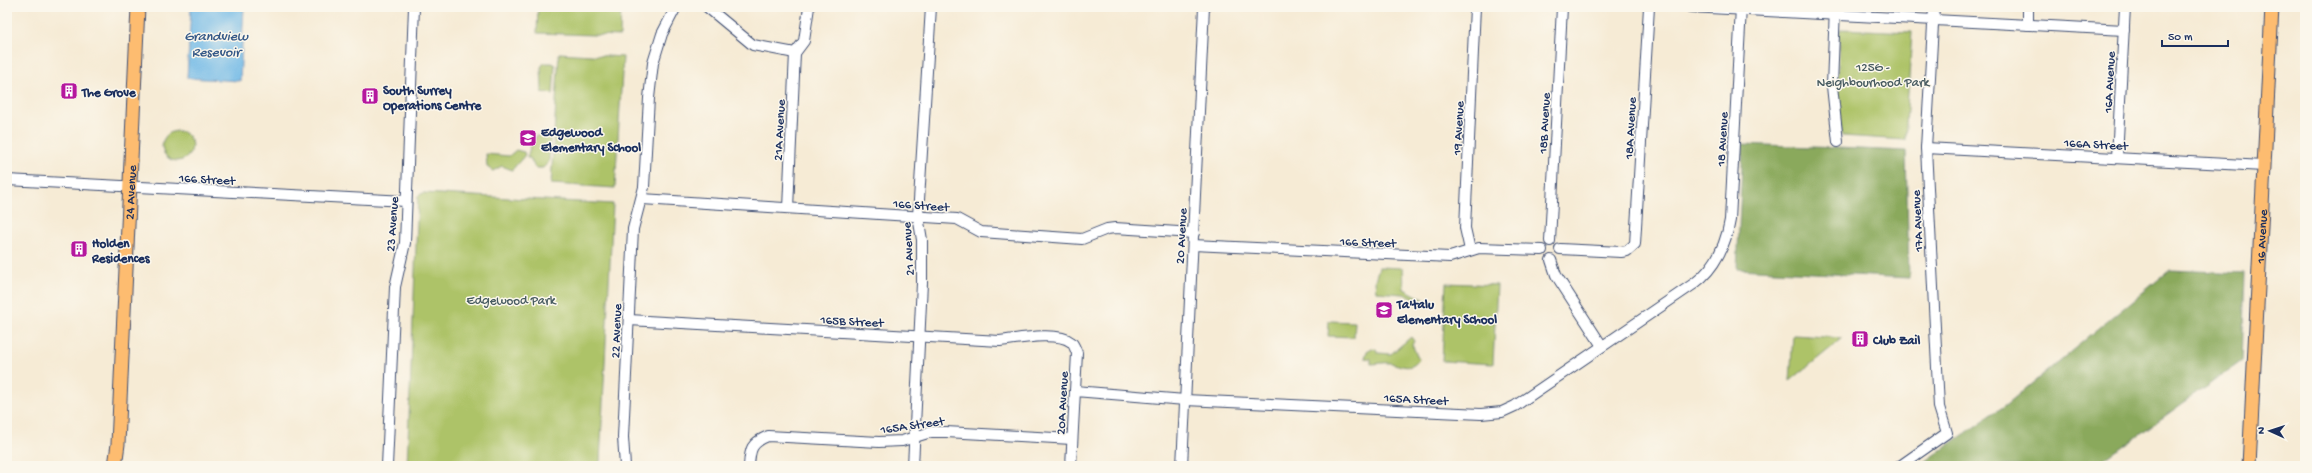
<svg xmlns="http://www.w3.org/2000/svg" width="2312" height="473" font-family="'Gochi Hand',sans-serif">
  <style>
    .green { fill: #adc368; stroke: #647963 }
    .forest { fill: #8aa95c; stroke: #526c5d }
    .water { fill: #6db7e6; stroke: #4473a2 }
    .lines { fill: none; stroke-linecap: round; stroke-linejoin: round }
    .minor-casing { stroke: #3c4b70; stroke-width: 12 }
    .major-casing { stroke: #3c4b70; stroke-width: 15 }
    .minor { stroke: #fff; stroke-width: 10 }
    .major { stroke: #fdbc6f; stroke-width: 13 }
    .labels { text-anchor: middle; stroke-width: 3; stroke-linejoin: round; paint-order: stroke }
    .park-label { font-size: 13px; fill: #475b61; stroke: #fbf7ec }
    .street-label { font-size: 13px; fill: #1b2f5e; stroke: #fbf7ec }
    .poi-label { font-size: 13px; font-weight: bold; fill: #1b2f5e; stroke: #fbf7ec; text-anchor: start }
    .water-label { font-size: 14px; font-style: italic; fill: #345887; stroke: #fbf7ec }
  </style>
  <rect width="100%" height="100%" fill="#fbf7ec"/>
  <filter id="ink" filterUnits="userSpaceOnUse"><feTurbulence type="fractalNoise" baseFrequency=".025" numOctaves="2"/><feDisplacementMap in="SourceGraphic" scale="8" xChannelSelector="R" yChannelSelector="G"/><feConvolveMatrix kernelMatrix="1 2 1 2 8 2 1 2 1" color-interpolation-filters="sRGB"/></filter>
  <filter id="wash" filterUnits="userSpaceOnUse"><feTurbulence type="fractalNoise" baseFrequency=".012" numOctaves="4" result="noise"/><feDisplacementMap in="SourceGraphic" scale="16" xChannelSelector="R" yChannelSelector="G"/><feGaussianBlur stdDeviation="0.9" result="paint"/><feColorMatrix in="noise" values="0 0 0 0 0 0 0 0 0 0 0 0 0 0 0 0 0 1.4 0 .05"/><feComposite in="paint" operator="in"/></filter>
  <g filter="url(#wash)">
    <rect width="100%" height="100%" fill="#f6ebd5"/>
    <g class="green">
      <polygon points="538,7 621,7 620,36 537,33"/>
      <polygon points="1840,29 1912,32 1905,140 1842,136 1837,90"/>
      <polygon points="559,53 623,57 615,188 551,184"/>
      <polygon points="544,63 552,63 555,65 553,94 542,92 541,67"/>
      <circle cx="177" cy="146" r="15"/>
      <polygon points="538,135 548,136 550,138 549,162 543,168 535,168 530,158 527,158 532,140"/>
      <polygon points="516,150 524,152 525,155 512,170 502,166 493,171 487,167 486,154 509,156"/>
      <polygon points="423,193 613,204 600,462 589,466 407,466 418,196"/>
      <polygon points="1379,267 1403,268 1404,289 1425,300 1420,302 1404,294 1376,292 1375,280"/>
      <polygon points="1446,283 1497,285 1493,364 1442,361"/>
      <polygon points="1329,321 1355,322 1354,337 1328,336"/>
      <polygon points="1793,335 1843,338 1790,381"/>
      <path d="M 1411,337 L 1414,341 L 1412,345 L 1419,359 C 1412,372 1401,365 1390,363 C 1385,362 1377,364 1371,364 L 1371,359 L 1365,358 L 1367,351 L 1372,348 L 1376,349 L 1378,353 L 1391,354 Z"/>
    </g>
    <g class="forest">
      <polygon points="1743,144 1906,151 1909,278 1737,269"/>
      <polygon points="2170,270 2245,273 2242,361 2095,466 1919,466 2007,404"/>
    </g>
    <polygon class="water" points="191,7 244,7 240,81 187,78"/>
  </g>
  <g filter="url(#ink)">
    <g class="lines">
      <g class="minor-casing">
        <g id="minor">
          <polyline points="707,7 753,45 795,53 804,41 809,7"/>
          <polyline points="1690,7 2124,30"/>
          <polyline points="1835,7 1832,86 1838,142"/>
          <polyline points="2028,25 2028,7"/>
          <polyline points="1926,148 2264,166"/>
          <polyline points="2117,157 2125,7"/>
          <polyline points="7,180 406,201"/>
          <polyline points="642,199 957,219 981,232 1082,239 1107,229 1115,228 1194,233"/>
          <polyline points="788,208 795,53"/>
          <polyline points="1550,241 1562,7"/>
          <polyline points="1193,245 1450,257 1479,248 1542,250"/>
          <polyline points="1560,249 1621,252 1627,251 1635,244 1649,7"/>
          <polyline points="1470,250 1465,228 1475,7"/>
          <polyline points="1551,260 1556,275 1602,346"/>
          <path d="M 629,320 L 1000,341 C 1017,339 1058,331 1071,342 C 1074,344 1075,349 1077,353 L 1071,466"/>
          <path d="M 1075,391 L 1185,400 L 1481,414 L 1502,412 L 1515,406 L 1695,283 C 1715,268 1726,244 1730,220 L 1741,7"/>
          <polyline points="387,466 395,287 405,243 414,7"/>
          <polyline points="625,466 623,437 633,229 644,187 649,98 653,63 662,34 676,7"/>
          <path d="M 749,466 C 750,449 751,443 768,436 L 879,442 L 902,441 L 931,432 L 946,432 L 1072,439"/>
          <polyline points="913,466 922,283 922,240 918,216 931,7"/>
          <polyline points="1182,466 1204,7"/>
          <polyline points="1900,466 1947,433 1939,407 1926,148 1934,7"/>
        </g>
      </g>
      <g class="major-casing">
        <g id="major">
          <path id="s1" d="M 115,466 L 118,444 L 138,7"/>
          <path id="s2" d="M 2249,466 L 2272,7"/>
        </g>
      </g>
      <use href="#minor" class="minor"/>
      <use href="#major" class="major"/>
    </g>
  </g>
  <defs>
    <g id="building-square" transform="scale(0.9)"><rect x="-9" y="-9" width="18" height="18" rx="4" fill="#b5179e" stroke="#fbf7ec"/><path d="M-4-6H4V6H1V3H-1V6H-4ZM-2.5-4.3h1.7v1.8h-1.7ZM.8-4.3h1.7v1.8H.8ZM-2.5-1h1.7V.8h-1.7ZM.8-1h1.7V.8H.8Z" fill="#fff"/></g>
    <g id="school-square" transform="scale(0.9)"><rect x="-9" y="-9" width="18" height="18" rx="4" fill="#b5179e" stroke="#fbf7ec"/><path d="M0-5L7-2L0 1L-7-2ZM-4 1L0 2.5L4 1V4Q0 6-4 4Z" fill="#fff"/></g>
  </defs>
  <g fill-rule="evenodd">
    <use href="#building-square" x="69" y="91"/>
    <use href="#building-square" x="370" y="96"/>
    <use href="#school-square" x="528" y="138"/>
    <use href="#building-square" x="79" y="249"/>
    <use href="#school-square" x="1384" y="310"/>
    <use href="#building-square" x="1860" y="339"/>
  </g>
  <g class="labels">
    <g class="park-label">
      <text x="1873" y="71">125G -<tspan x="1873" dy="15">Neighbourhood Park</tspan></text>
      <text x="511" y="304">Edgewood Park</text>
    </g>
    <g class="street-label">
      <text transform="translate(2108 82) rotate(-87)" y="5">16A Avenue</text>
      <text transform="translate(1543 123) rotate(-87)" y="5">18B Avenue</text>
      <text transform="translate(1457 128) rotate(-87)" y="5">19 Avenue</text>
      <text transform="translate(1629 128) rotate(-87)" y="5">18A Avenue</text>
      <text transform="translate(778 130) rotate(-87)" y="5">21A Avenue</text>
      <text transform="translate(1721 139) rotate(-87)" y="5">18 Avenue</text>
      <text transform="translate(2096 143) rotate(3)" y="5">166A Street</text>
      <text transform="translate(207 178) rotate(3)" y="5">166 Street</text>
      <text dy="5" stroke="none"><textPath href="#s1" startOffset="274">24 Avenue</textPath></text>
      <text transform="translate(921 204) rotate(4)" y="5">166 Street</text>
      <text transform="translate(1916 221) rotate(-93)" y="5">17A Avenue</text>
      <text transform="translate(391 224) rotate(-86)" y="5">23 Avenue</text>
      <text transform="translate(1180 236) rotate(-87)" y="5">20 Avenue</text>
      <text dy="5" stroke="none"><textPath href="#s2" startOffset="230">16 Avenue</textPath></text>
      <text transform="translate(1368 241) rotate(2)" y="5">166 Street</text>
      <text transform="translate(907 249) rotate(-94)" y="5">21 Avenue</text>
      <text transform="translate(852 320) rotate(3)" y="5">165B Street</text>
      <text transform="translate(615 331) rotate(-88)" y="5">22 Avenue</text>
      <text transform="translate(1416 398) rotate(3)" y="5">165A Street</text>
      <text transform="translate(1061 403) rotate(-87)" y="5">20A Avenue</text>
      <text transform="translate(912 424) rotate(-8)" y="5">165A Street</text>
    </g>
    <g class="poi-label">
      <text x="383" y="94">South Surrey<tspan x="383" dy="15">Operations Centre</tspan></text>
      <text x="82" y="96">The Grove</text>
      <text x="541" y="136">Edgewood<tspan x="541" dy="15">Elementary School</tspan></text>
      <text x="92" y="247">Holden<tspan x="92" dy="15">Residences</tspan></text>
      <text x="1397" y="308">Ta'talu<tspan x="1397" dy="15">Elementary School</tspan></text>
      <text x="1873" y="344">Club Zail</text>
    </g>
    <g class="water-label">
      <text x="216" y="40">Grandview<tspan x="216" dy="16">Resevoir</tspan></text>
    </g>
  </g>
  <rect width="2312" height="473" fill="none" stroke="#fbf7ec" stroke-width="24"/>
  <g transform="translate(2270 431) rotate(273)" stroke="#fbf7ec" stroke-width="3" paint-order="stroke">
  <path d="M0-3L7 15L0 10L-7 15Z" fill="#1b2f5e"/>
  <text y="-6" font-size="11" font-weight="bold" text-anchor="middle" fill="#1b2f5e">N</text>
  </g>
  <path d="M2162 40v6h66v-6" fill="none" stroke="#1b2f5e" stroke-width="2"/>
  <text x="2168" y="40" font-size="12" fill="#1b2f5e" stroke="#fbf7ec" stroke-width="3" paint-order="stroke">50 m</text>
</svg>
